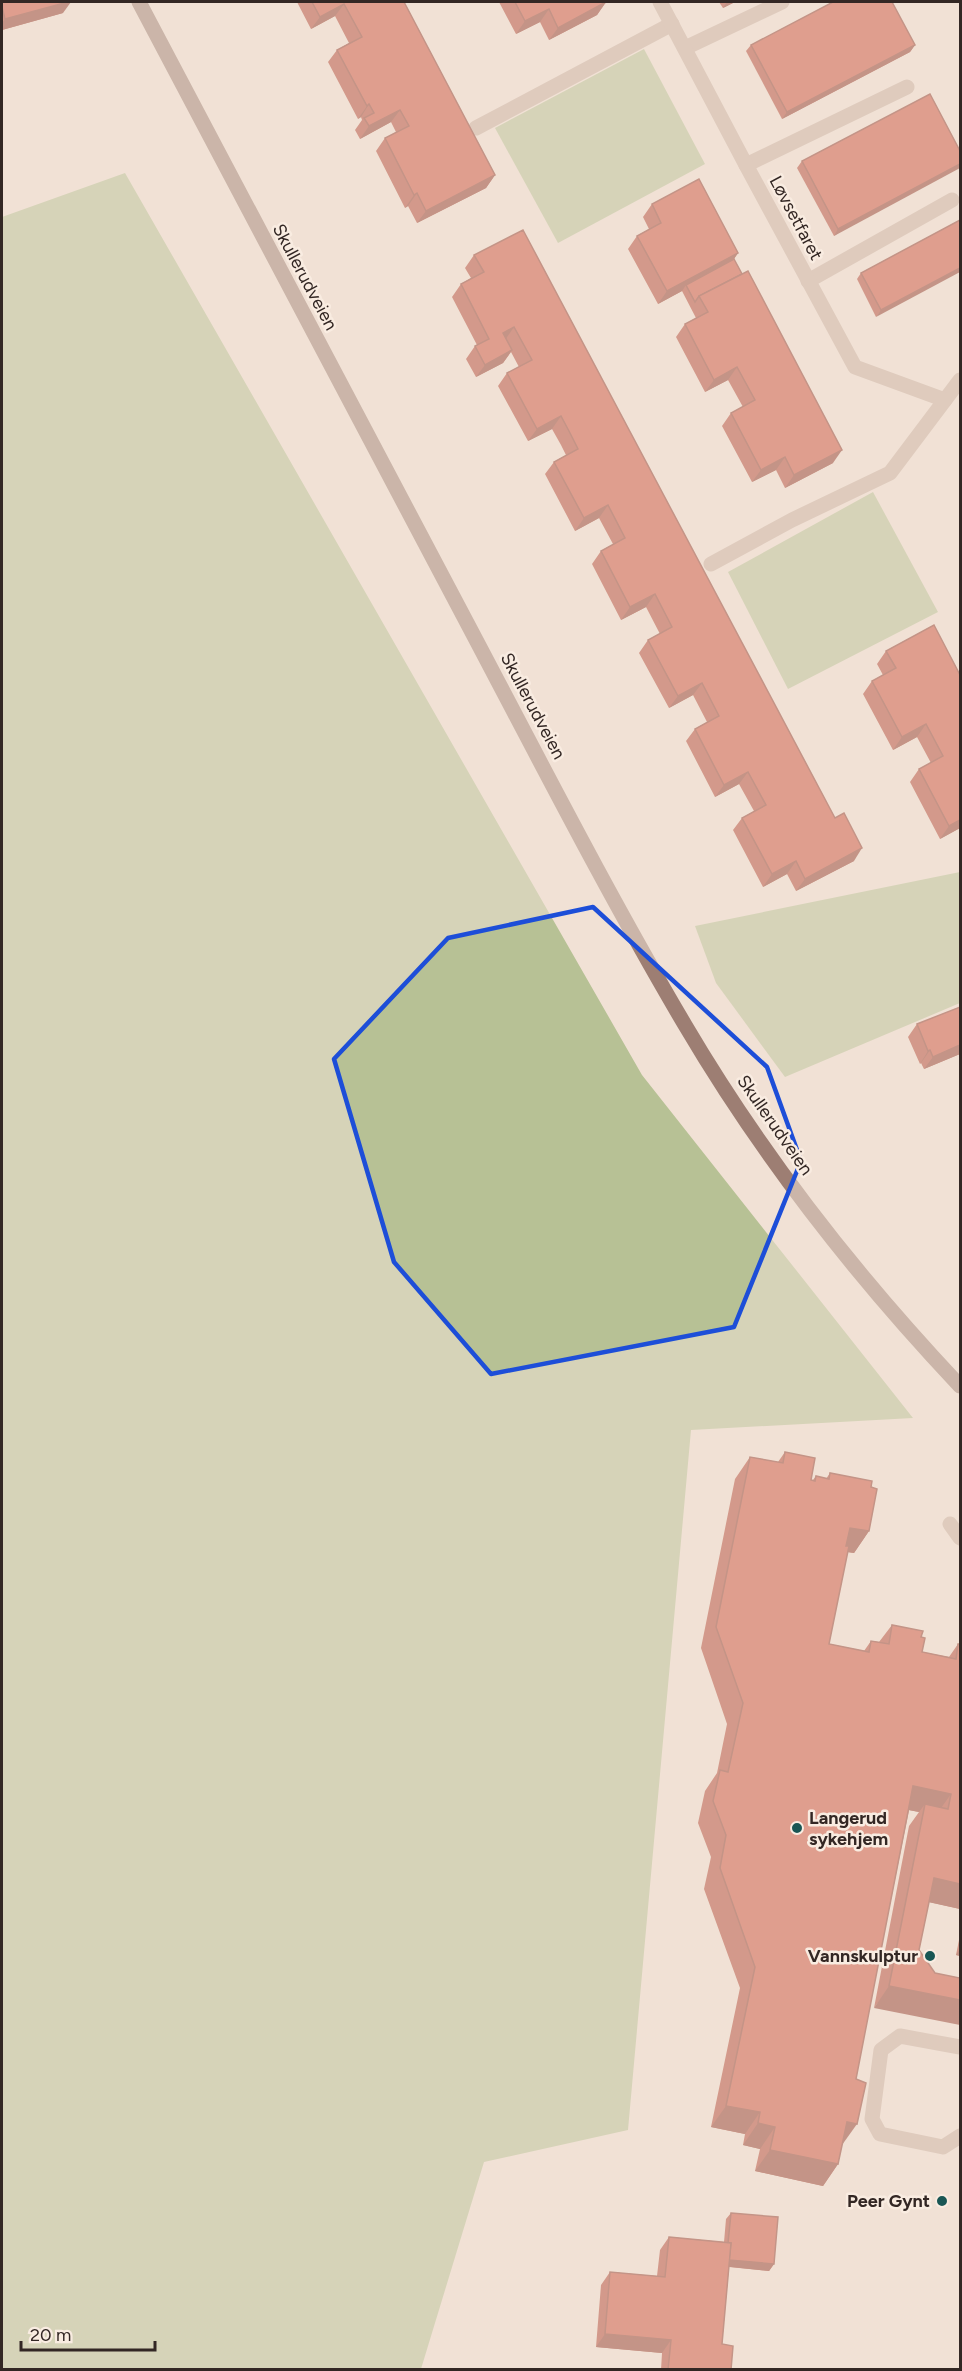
<svg xmlns="http://www.w3.org/2000/svg" width="962" height="2371" font-family="Figtree,sans-serif">
  <style>
    .green { fill: #b7c195 }
    .lines { fill: none; stroke-linecap: round; stroke-linejoin: round }
    .service { stroke: #caafa1; stroke-width: 15 }
    .minor { stroke: #caafa1; stroke-width: 15 }
    .secondary { stroke: #9d7e73; stroke-width: 15 }
    .wall { fill: #af4231 }
    .shaded-wall { fill: #8e3628 }
    .building { fill: #cb4d39; stroke: #8e3628; stroke-width: 1.5 }
    .marked { fill: none; stroke: #1d4ed8; stroke-width: 4.5; stroke-linejoin: round }
    .poi-dot { fill: #195654; stroke: #f9ece1; stroke-width: 2 }
    .labels { text-anchor: middle; stroke-width: 5; stroke-linejoin: round; paint-order: stroke }
    .street-label { font-size: 18px; fill: #332724; stroke: #f9ece1 }
    .poi-label { font-size: 18px; font-weight: bold; fill: #332724; stroke: #f9ece1; text-anchor: end }
  </style>
  <rect width="100%" height="100%" fill="#f1e1d5"/>
  <g class="green">
    <polygon points="644,49 705,164 558,243 495,128"/>
    <polygon points="125,173 642,1075 913,1418 691,1430 628,2130 484,2162 421,2369 2,2369 2,217"/>
    <polygon points="873,492 938,612 788,689 728,572"/>
    <polygon points="960,872 960,1003 785,1077 716,983 695,926"/>
  </g>
  <g class="lines">
    <g class="service">
      <polyline points="685,48 782,2"/>
      <polyline points="476,128 672,24"/>
      <polyline points="746,165 907,87"/>
      <polyline points="808,281 952,200"/>
      <polyline points="711,564 792,520 890,473 960,380"/>
      <polyline points="950,1524 960,1538"/>
      <polyline points="960,2047 900,2036 881,2050 872,2119 880,2134 943,2147 960,2136"/>
    </g>
    <polyline class="minor" points="660,2 746,165 855,367 945,400"/>
    <path class="secondary" d="M 139,2 C 247,208 357,413 465,619 C 537,755 607,893 685,1025 C 761,1154 858,1278 960,1386"/>
  </g>
  <g class="wall">
    <polygon points="2,2 63,13 2,30"/>
    <polygon points="297,2 404,2 495,175 486,188 417,223 408,206 405,208 376,151 385,138 396,132 391,122 360,139 355,130 362,120 361,117 358,119 328,62 337,50 349,43 335,16 311,29"/>
    <polygon points="499,2 606,2 597,15 549,40 540,22 516,34"/>
    <polygon points="719,2 735,2 723,8"/>
    <polygon points="751,45 915,45 910,52 782,119 746,51"/>
    <polygon points="960,151 834,236 797,168 802,161"/>
    <polygon points="652,204 738,253 734,259 833,463 785,488 776,470 752,482 722,426 731,413 743,407 728,380 705,392 676,337 685,324 696,318 682,291 658,304 628,249 637,236 649,229 643,217"/>
    <polygon points="960,220 876,317 857,279 861,273"/>
    <polygon points="474,255 854,861 796,891 787,874 763,887 733,830 742,818 754,811 739,784 715,797 686,741 695,729 707,722 693,695 669,708 639,653 648,640 660,634 646,607 621,620 592,564 601,551 613,544 599,518 575,531 545,474 554,462 566,455 561,445 552,429 528,441 498,386 507,373 519,367 511,352 503,363 476,377 466,359 475,346 477,345 452,297 461,284 471,278 465,268"/>
    <polygon points="934,625 960,828 940,839 910,782 919,769 931,763 917,737 893,750 863,694 872,681 883,675 877,664 886,651"/>
    <polygon points="917,1024 960,1054 924,1069 921,1063 920,1064 908,1037"/>
    <polygon points="785,1452 811,1480 813,1480 816,1476 826,1479 830,1473 871,1487 869,1531 854,1553 847,1552 829,1644 864,1651 871,1641 879,1642 892,1625 921,1637 922,1652 949,1657 958,1644 960,1909 929,1902 919,1950 874,2008 909,1826 919,1812 909,1810 838,2164 823,2186 755,2171 760,2149 743,2145 745,2134 711,2127 740,1988 704,1889 711,1857 698,1823 705,1791 717,1773 727,1724 701,1648 735,1479 750,1457 778,1462"/>
    <polygon points="960,1935 960,1956 956,1955"/>
    <polygon points="731,2213 774,2264 769,2271 729,2267 722,2344 731,2370 661,2370 662,2353 596,2347 601,2285 610,2272 657,2276 660,2250 669,2237 724,2242 726,2219"/>
  </g>
  <g class="shaded-wall">
    <polygon points="68,2 71,2 63,13 2,30 2,23 5,19"/>
    <polygon points="606,2 597,15 549,40 558,28"/>
    <polygon points="727,2 735,2 723,8"/>
    <polygon points="344,4 335,16 311,29 320,17"/>
    <polygon points="549,9 540,22 516,34 525,21"/>
    <polygon points="915,45 910,52 782,119 787,112"/>
    <polygon points="369,104 361,117 358,119 367,106"/>
    <polygon points="400,110 391,122 360,139 369,126"/>
    <polygon points="960,164 960,168 834,236 838,229"/>
    <polygon points="495,175 486,188 417,223 426,211"/>
    <polygon points="417,193 408,206 405,208 414,195"/>
    <polygon points="738,253 729,266 686,285 682,291 658,304 667,291"/>
    <polygon points="960,268 960,272 876,317 881,310"/>
    <polygon points="514,327 505,340 503,333"/>
    <polygon points="512,350 503,363 476,377 485,365"/>
    <polygon points="737,367 728,380 705,392 714,380"/>
    <polygon points="561,416 552,429 528,441 537,429"/>
    <polygon points="842,450 833,463 785,488 794,475"/>
    <polygon points="785,457 776,470 752,482 761,470"/>
    <polygon points="608,505 599,518 575,531 584,518"/>
    <polygon points="655,594 646,607 621,620 630,607"/>
    <polygon points="702,683 693,695 669,708 678,696"/>
    <polygon points="926,724 917,737 893,750 902,737"/>
    <polygon points="748,772 739,784 715,797 724,785"/>
    <polygon points="960,820 960,828 940,839 949,826"/>
    <polygon points="862,848 854,861 796,891 805,879"/>
    <polygon points="796,861 787,874 763,887 772,874"/>
    <polygon points="960,1045 960,1054 924,1069 933,1057"/>
    <polygon points="930,1050 921,1063 920,1064 928,1051"/>
    <polygon points="850,1528 869,1531 854,1553 835,1550"/>
    <polygon points="913,1786 951,1794 936,1815 925,1804 919,1812 898,1808"/>
    <polygon points="934,1878 960,1884 960,1909 919,1900"/>
    <polygon points="960,1949 960,1956 956,1955"/>
    <polygon points="889,1986 960,2000 960,2025 874,2008"/>
    <polygon points="726,2106 760,2112 745,2134 711,2127"/>
    <polygon points="847,2122 857,2124 842,2145"/>
    <polygon points="758,2123 775,2127 760,2149 743,2145"/>
    <polygon points="770,2150 838,2164 823,2186 755,2171"/>
    <polygon points="726,2260 774,2264 769,2271 722,2266"/>
    <polygon points="605,2334 671,2340 662,2353 596,2347"/>
  </g>
  <g class="building">
    <polygon points="2,2 68,2 5,19 2,7"/>
    <polygon points="312,2 404,2 495,175 426,211 417,193 414,195 385,138 409,126 400,110 369,126 364,118 374,113 369,104 367,106 337,50 362,37 344,4 320,17"/>
    <polygon points="515,2 606,2 558,28 549,9 525,21"/>
    <polygon points="833,2 892,2 915,45 787,112 751,45"/>
    <polygon points="930,94 960,151 960,164 838,229 802,161"/>
    <polygon points="699,179 738,253 667,291 637,236 661,223 652,204"/>
    <polygon points="960,220 960,268 881,310 861,273"/>
    <polygon points="523,230 835,818 844,813 862,848 805,879 796,861 772,874 742,818 766,805 748,772 724,785 695,729 719,716 702,683 678,696 648,640 672,627 655,594 630,607 601,551 625,538 608,505 584,518 554,462 578,449 570,433 561,416 537,429 507,373 532,360 514,327 503,333 512,350 485,365 475,346 489,339 461,284 484,272 474,255"/>
    <polygon points="734,259 742,274 699,296 695,302 686,285"/>
    <polygon points="748,271 842,450 794,475 785,457 761,470 731,413 755,400 737,367 714,380 685,324 708,312 699,296"/>
    <polygon points="934,625 960,675 960,820 949,826 919,769 943,756 926,724 902,737 872,681 896,668 886,651"/>
    <polygon points="960,1007 960,1045 933,1057 930,1050 928,1051 917,1024"/>
    <polygon points="785,1452 815,1458 811,1480 815,1481 816,1476 829,1479 830,1473 872,1481 871,1487 877,1489 869,1531 850,1528 846,1546 849,1546 829,1644 869,1652 871,1641 889,1644 892,1625 923,1631 921,1637 925,1638 922,1652 956,1659 958,1644 960,1644 960,1884 934,1878 919,1950 935,1973 960,1978 960,2000 889,1986 925,1804 948,1809 951,1794 913,1786 856,2079 866,2083 857,2124 847,2122 838,2164 770,2150 775,2127 758,2123 760,2112 726,2106 755,1967 720,1868 726,1835 713,1801 720,1770 728,1772 743,1703 716,1627 750,1457 783,1463"/>
    <polygon points="731,2213 778,2217 774,2264 729,2260 731,2243 728,2243"/>
    <polygon points="669,2237 731,2243 722,2344 733,2346 731,2370 668,2370 671,2340 605,2334 610,2272 665,2277"/>
  </g>
  <path d="M0 0H962V2371H0ZM 593,907 L 767,1067 L 801,1161 L 734,1327 L 491,1374 L 394,1262 L 334,1059 L 448,938 Z" fill="#f1e1d5" fill-opacity=".55" fill-rule="evenodd"/>
  <path class="marked" d="M 593,907 L 767,1067 L 801,1161 L 734,1327 L 491,1374 L 394,1262 L 334,1059 L 448,938 Z"/>
  <g class="poi-dot">
    <circle cx="797" cy="1828" r="6"/>
    <circle cx="930" cy="1956" r="6"/>
    <circle cx="942" cy="2201" r="6"/>
  </g>
  <g class="labels">
    <g class="street-label">
      <text transform="translate(796 218) rotate(62)" y="6">Løvsetfaret</text>
      <text transform="translate(305 277) rotate(62)" y="6">Skullerudveien</text>
      <text transform="translate(533 706) rotate(62)" y="6">Skullerudveien</text>
      <text transform="translate(775 1125) rotate(55)" y="6">Skullerudveien</text>
    </g>
    <g class="poi-label">
      <text x="809" y="1824" text-anchor="start">Langerud<tspan x="809" dy="21">sykehjem</tspan></text>
      <text x="918" y="1962">Vannskulptur</text>
      <text x="930" y="2207">Peer Gynt</text>
    </g>
  </g>
  <rect width="962" height="2371" fill="none" stroke="#332724" stroke-width="6"/>
  <path d="M21 2341v9h134v-9" fill="none" stroke="#332724" stroke-width="3"/>
  <text x="30" y="2341" font-size="18" fill="#332724" stroke="#f9ece1" stroke-width="4.5" paint-order="stroke">20 m</text>
</svg>
